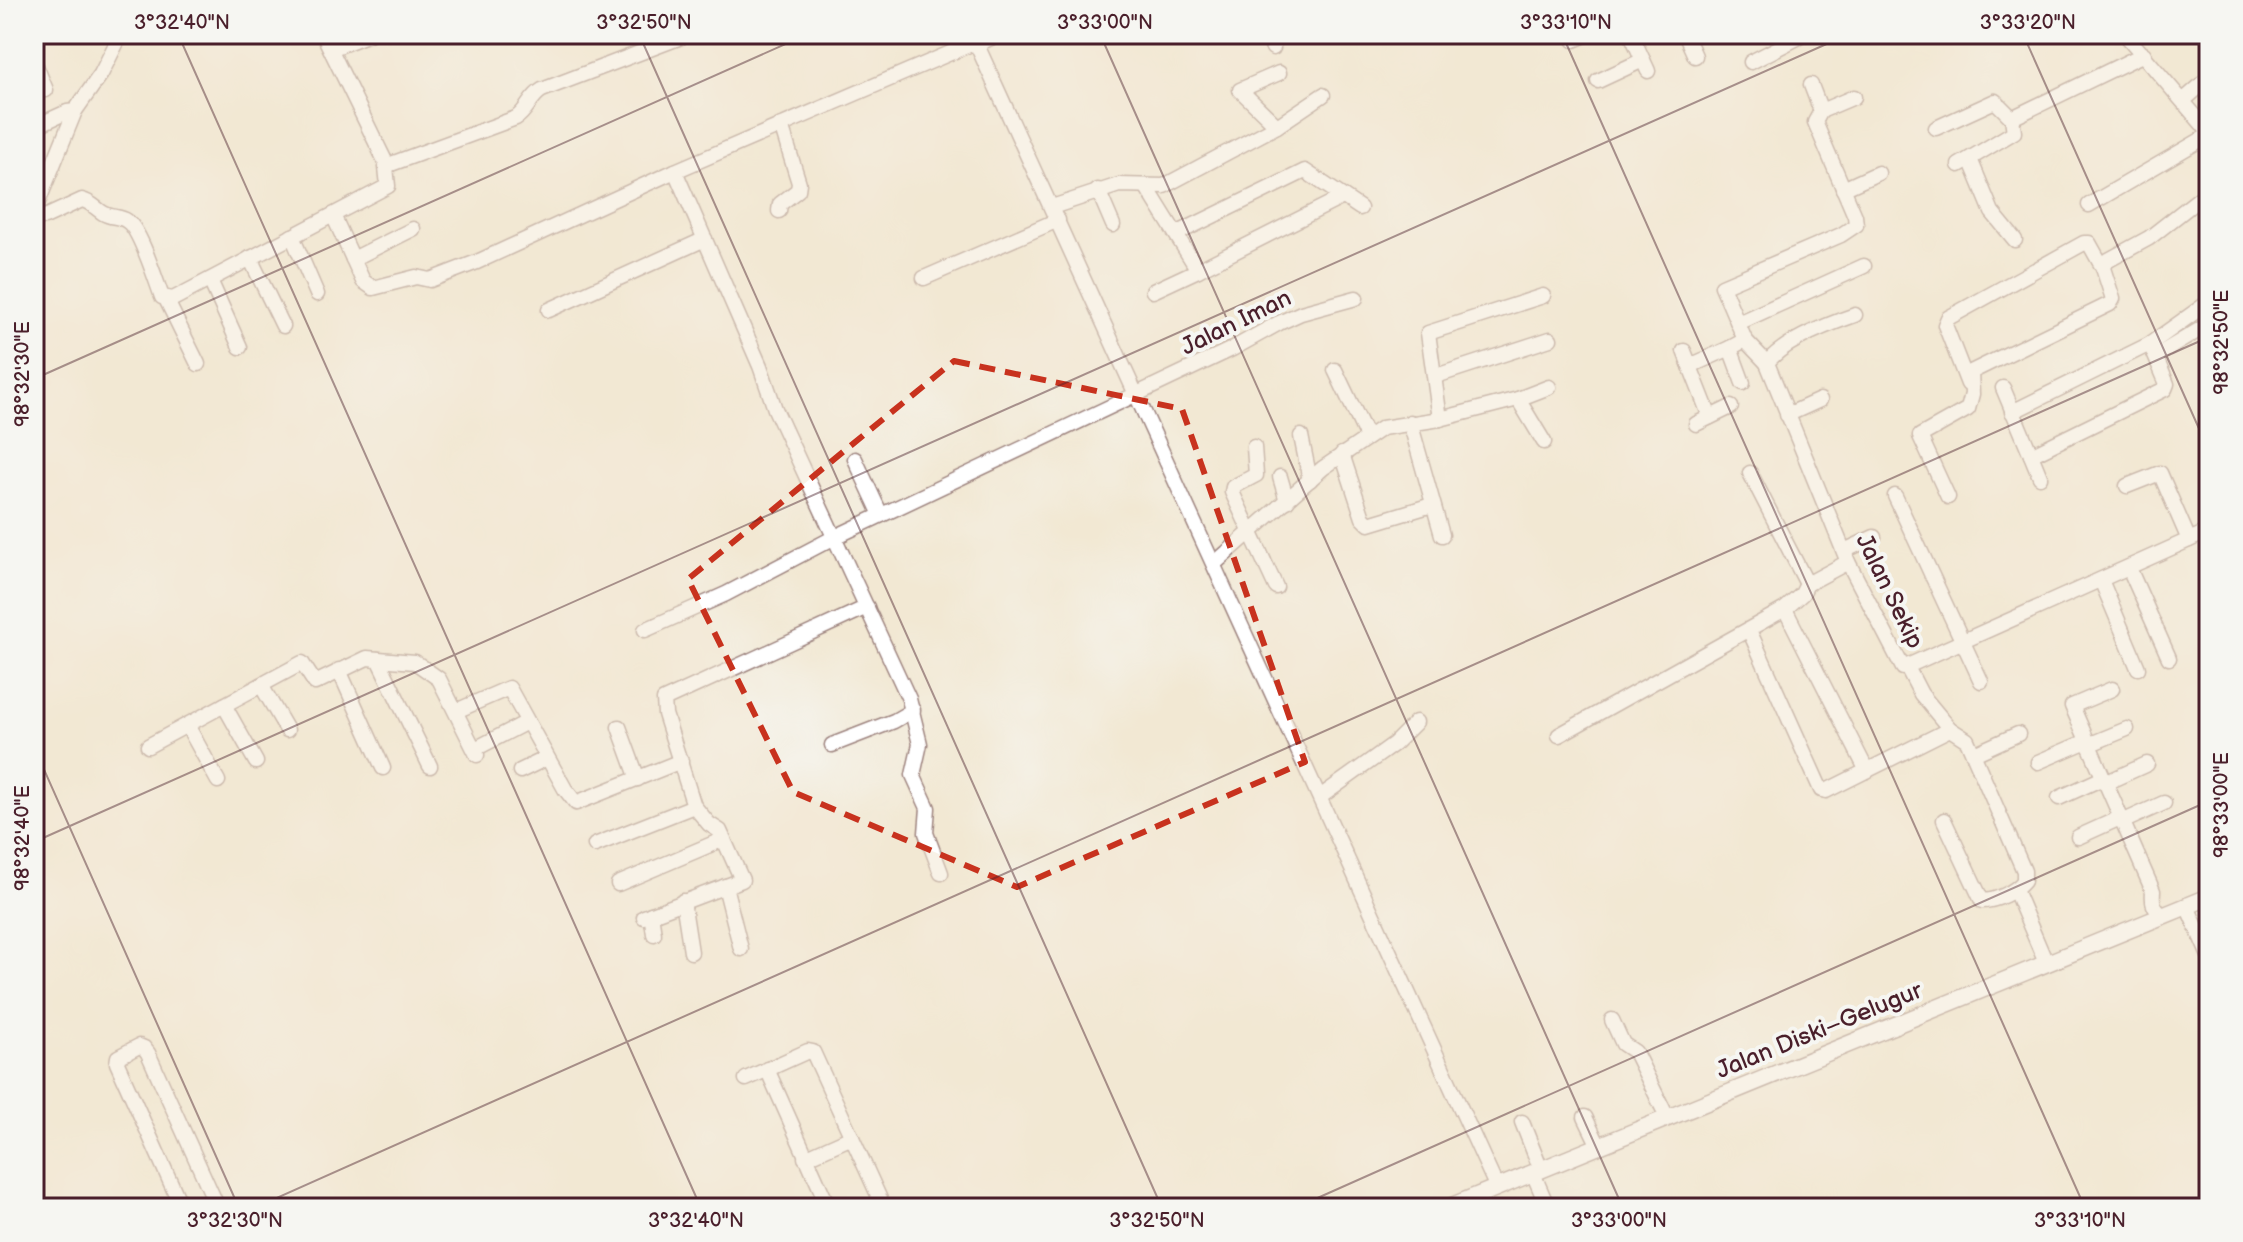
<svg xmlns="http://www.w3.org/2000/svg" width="2243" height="1242" font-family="'Balsamiq Sans',sans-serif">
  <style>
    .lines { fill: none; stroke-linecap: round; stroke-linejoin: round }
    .minor-casing { stroke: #9e847f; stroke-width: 17 }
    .major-casing { stroke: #9e847f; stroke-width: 19 }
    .minor { stroke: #fff; stroke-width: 14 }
    .major { stroke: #fff; stroke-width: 16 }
    .marked { fill: none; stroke: #c8321e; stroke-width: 6; stroke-dasharray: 16 10; stroke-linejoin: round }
    .ticks { fill: none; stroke: #4a1f2b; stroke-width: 2; stroke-opacity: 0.45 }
    .labels { text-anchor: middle; stroke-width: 8; stroke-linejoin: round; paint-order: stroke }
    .street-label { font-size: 24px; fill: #4a1f2b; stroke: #f6f6f2 }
    .neatline { fill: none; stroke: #4a1f2b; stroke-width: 3 }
    .ticks-label { font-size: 20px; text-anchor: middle; fill: #4a1f2b }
  </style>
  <rect width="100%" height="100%" fill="#f6f6f2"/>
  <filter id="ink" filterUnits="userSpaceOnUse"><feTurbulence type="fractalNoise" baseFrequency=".0125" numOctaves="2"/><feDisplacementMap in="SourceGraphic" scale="16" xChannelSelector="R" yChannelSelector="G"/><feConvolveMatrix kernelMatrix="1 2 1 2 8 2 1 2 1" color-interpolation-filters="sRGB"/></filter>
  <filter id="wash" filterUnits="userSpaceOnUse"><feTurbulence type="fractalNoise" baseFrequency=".006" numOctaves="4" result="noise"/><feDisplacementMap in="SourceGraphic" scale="32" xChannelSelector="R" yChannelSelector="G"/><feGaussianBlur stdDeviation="1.8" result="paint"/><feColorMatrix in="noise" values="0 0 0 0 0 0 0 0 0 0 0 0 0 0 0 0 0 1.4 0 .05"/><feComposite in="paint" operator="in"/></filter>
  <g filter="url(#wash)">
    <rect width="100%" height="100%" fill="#f2e8d3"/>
  </g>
  <g filter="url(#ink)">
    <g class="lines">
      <g class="minor-casing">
        <g id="minor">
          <path d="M 323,34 L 386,163 L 391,164 L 516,118 C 528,110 530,97 542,90 L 689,34"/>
          <polyline points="972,34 1497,1188"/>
          <polyline points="1266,34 1273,48"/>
          <polyline points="1454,34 1455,36"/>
          <polyline points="1631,34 1648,71"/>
          <polyline points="1685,34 1695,56"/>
          <polyline points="2125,34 2209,132"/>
          <polyline points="1574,40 1588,34"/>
          <polyline points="977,44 1000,34"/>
          <polyline points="331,49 369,34"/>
          <polyline points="34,61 46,90"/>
          <polyline points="1751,62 1805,34"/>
          <polyline points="1598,81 1643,60"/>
          <polyline points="2184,100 2209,78"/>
          <polyline points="1821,111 1854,97"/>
          <polyline points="1277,126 1323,95"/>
          <polyline points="34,127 67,112 75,111"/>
          <polyline points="1936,128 1995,101 2012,118 2144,54"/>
          <polyline points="1970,159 1992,212 2015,240"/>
          <polyline points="1959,165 2014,132 2012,118"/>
          <polyline points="675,171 760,366 775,409 909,699 920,744 913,775 928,808 926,833 941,873"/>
          <polyline points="34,173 51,168"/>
          <polyline points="1146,186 1198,270 1153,291"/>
          <polyline points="1843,189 1878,173"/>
          <polyline points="1098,190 1113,225"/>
          <polyline points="2089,205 2209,135"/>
          <polyline points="1052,207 1119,185 1164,186 1277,126 1240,90 1279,73"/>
          <polyline points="779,211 780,204 798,190 799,183 781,125"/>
          <polyline points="34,212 75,111 101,74 121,34"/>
          <polyline points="333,215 363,281 373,288 416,277 430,280 477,262 675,171 976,42"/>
          <path d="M 34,216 L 45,217 L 82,200 C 91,202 95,208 103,213 C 111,218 120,216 127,221 C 140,229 156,281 162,297 L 173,299 L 388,186 L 386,167 L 388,164"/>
          <polyline points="1176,234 1305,171 1360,208"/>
          <polyline points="292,236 317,294"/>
          <polyline points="250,258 283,326"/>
          <polyline points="353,259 413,229"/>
          <polyline points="1198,270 1343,197"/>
          <polyline points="924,278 1058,220"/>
          <polyline points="210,280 240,347"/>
          <polyline points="166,299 198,364"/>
          <polyline points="549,310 705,239"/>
          <path d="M 1855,315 C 1829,324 1783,341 1767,363 L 1848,562 L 1903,668 L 2209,531"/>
          <polyline points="1738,323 1864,266"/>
          <polyline points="1684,351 1710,417"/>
          <polyline points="2156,356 2209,324"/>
          <polyline points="1767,363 1745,340 1722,286 1841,235 1856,225 1855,216 1815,122 1821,111 1811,85"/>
          <polyline points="1690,366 1730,348"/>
          <polyline points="1335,370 1367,437"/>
          <polyline points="1436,376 1550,339"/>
          <polyline points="1743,383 1730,348 1745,340"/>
          <polyline points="1968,384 1945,325 1948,318 2084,243 2089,243 2103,268"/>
          <polyline points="2003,388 2031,455 2165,389 2167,384 2150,344"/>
          <polyline points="1518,399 1544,442"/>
          <polyline points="2012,412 2150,344 2209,302"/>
          <polyline points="1787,415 1820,400"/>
          <polyline points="1440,419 1428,333 1543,296"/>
          <polyline points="1410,422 1442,535"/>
          <polyline points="1696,424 1731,407"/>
          <polyline points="1301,436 1310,480"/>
          <polyline points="1254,447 1256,475 1233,487 1232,492 1276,587"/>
          <polyline points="1342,454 1363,518 1369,524 1432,505"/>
          <polyline points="2031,455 2040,477"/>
          <polyline points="855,459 881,515"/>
          <polyline points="1750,473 1807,584"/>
          <polyline points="1280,477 1287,501"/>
          <polyline points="2127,486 2160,473 2189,540"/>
          <polyline points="1895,496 1981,681"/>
          <polyline points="1948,497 1920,436 1968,409 1972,394 1971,372 2110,304 2113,299 2103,268 2105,262 2149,238 2209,191"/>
          <polyline points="1844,551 1874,537"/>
          <polyline points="1214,564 1323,468 1382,428 1440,419 1518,399 1549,387"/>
          <polyline points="2129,568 2169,658"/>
          <polyline points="2101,580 2138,668"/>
          <polyline points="1785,609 1867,771"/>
          <polyline points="645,630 726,594 833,538 1232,349 1279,323 1301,313 1356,298"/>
          <polyline points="1749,630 1821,790 1826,791 1950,729"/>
          <polyline points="378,659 430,766"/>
          <path d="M 1907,667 L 1921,694 L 1950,729 L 1967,740 L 2024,871 L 2024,881 C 2015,892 1996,901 1982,901 L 1944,820"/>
          <polyline points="339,670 383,768"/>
          <polyline points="261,685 287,730"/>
          <path d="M 2112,689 L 2072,706 L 2153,891 C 2152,902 2153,909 2163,915"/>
          <polyline points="224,705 256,762"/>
          <polyline points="456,711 509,688 565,789 576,803 681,761"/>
          <polyline points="187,725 218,781"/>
          <polyline points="619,727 638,779"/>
          <polyline points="1559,735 1785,609 1802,594 1807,584 1848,562"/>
          <polyline points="832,745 894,721 913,710"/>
          <polyline points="2088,745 2127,729"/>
          <polyline points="148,746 302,663 315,683 367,658 415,662 439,679 477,755"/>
          <polyline points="475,749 527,722"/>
          <polyline points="1974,754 2018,734"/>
          <polyline points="2038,762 2087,741"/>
          <polyline points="520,771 547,758"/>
          <polyline points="2105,783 2147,764"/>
          <polyline points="1320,797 1394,744 1416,722"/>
          <polyline points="2059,798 2103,778"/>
          <polyline points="2122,822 2164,803"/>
          <polyline points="2078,837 2120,818"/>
          <polyline points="595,845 694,806 665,714 664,700 867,607"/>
          <polyline points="618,884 724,839"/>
          <polyline points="725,886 741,949"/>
          <polyline points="2015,890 2046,963"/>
          <polyline points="683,901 691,952"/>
          <polyline points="2187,906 2209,956"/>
          <polyline points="651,914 654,934"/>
          <polyline points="644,917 742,880 720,831 709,824 694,806"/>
          <polyline points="1612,1020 1623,1044 1635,1052 1667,1117"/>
          <polyline points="767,1069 829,1208"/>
          <polyline points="746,1079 808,1051 813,1052 884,1208"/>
          <polyline points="1585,1117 1598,1144"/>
          <polyline points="1522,1122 1541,1170"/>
          <polyline points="805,1158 852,1137"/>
          <polyline points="1533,1173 1548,1208"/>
          <polyline points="182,1208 117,1063 118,1057 139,1046 144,1048 148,1053 218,1208"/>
        </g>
      </g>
      <g class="major-casing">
        <polyline id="major" points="1447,1208 2209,897"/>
      </g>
      <use href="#minor" class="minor"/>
      <use href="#major" class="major"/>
    </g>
  </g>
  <path d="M0 0H2243V1242H0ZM 954,361 L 1182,409 L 1305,762 L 1017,887 L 793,792 L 688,579 Z" fill="#f2e8d3" fill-opacity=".55" fill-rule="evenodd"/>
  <path class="marked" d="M 954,361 L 1182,409 L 1305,762 L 1017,887 L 793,792 L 688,579 Z"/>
  <path class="ticks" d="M 178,34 L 701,1208M 639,34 L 1162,1208M 1100,34 L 1623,1208M 1562,34 L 2085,1208M 2023,34 L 2209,451M 34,379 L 808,34M 34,747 L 239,1208M 34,842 L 1849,34M 254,1208 L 2209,337M 1295,1208 L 2209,801"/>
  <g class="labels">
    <g class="street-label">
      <text transform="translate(1236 322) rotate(-26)" y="8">Jalan Iman</text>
      <text transform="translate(1890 591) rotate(64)" y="8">Jalan Sekip</text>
      <text transform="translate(1819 1030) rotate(-22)" y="8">Jalan Diski–Gelugur</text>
    </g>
  </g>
  <rect width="2243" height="1242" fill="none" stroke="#f6f6f2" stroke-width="88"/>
  <rect x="44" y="44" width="2155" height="1154" class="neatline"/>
  <g class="ticks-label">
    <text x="182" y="29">3°32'40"N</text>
    <text x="644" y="29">3°32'50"N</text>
    <text x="1105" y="29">3°33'00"N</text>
    <text x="1566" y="29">3°33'10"N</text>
    <text x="2028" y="29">3°33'20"N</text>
    <text transform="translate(2221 342) rotate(-90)" y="7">98°32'50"E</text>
    <text transform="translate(22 374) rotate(-90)" y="7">98°32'30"E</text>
    <text transform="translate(2221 805) rotate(-90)" y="7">98°33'00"E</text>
    <text transform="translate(22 838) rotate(-90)" y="7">98°32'40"E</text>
    <text x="235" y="1227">3°32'30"N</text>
    <text x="696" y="1227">3°32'40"N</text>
    <text x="1157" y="1227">3°32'50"N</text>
    <text x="1619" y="1227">3°33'00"N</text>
    <text x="2080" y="1227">3°33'10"N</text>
  </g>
</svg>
